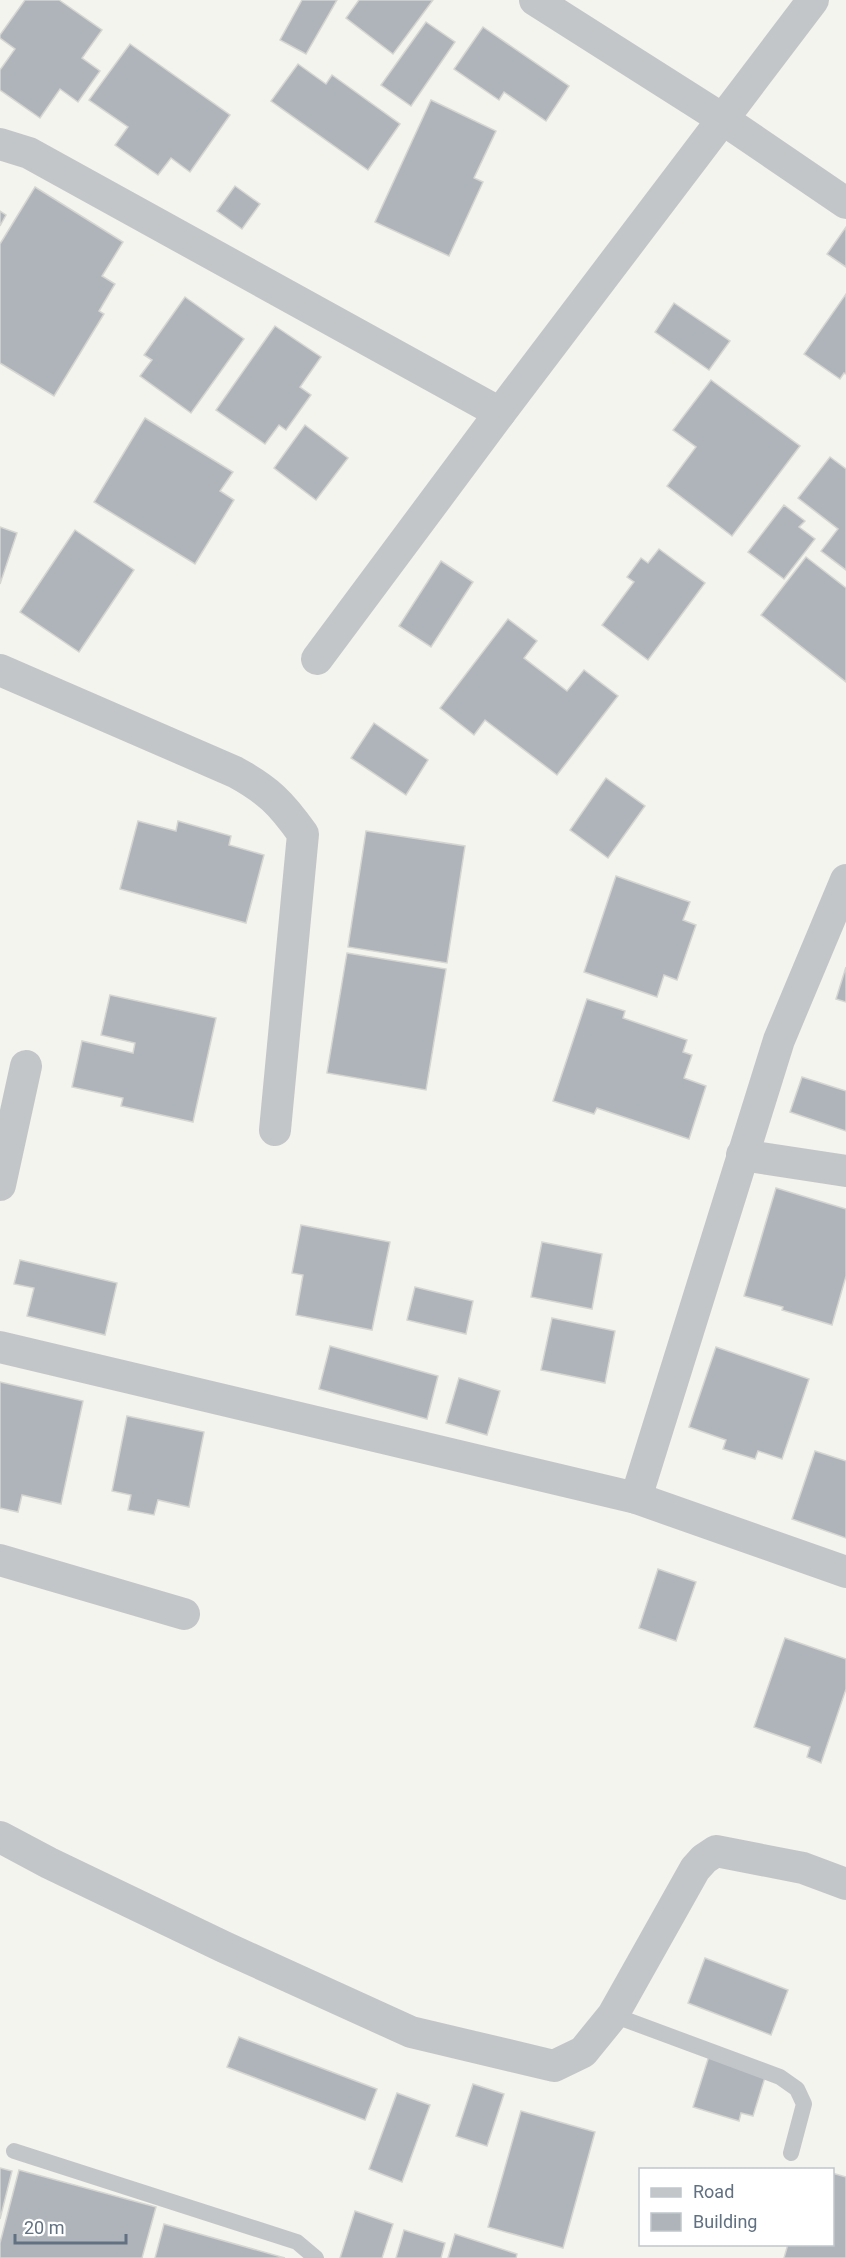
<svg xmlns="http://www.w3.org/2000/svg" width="846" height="2258" font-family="Roboto,sans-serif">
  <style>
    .building { fill: #aeb4ba; stroke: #d5d5d2; stroke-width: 1.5 }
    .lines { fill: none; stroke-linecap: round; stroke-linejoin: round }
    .lane { stroke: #c3c6c9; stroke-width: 16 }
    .street { stroke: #c3c6c9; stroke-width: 32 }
  </style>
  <rect width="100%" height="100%" fill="#f4f4ef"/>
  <g class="building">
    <polygon points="25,0 59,0 102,30 82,58 100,71 78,102 60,89 40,118 0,90 0,70 15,49 0,38 0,35"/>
    <polygon points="302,0 337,0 306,54 280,40"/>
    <polygon points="359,0 433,0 393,54 346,18"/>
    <polygon points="426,22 455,42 411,106 381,85"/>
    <polygon points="483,27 569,86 546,121 504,92 499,100 454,69"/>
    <polygon points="130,44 230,115 190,172 171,158 158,175 115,145 128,127 89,100"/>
    <polygon points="298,64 326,84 332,75 400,124 368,170 271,101"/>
    <polygon points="431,100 496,131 474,178 483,182 449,256 375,222"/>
    <polygon points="235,186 260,204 242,229 217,211"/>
    <polygon points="35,187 123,242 102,276 115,284 99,311 104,314 54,396 0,363 0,244"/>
    <polygon points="0,211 6,215 0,226"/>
    <polygon points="846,227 846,267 827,254"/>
    <polygon points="846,294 846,374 844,373 840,379 804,354"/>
    <polygon points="185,297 244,339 191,413 140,376 152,360 144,355"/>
    <polygon points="674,303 730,341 709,370 655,332"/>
    <polygon points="275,326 321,357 300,387 311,395 286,430 279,425 265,444 216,410"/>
    <polygon points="711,380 800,446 732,536 667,486 696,447 673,430"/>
    <polygon points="145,418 233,472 220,491 234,500 195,564 94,502"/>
    <polygon points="305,425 348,458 316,500 274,468"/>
    <polygon points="830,457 846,469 846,570 821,551 838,529 798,498"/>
    <polygon points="784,505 805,521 799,527 815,539 784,579 748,552"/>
    <polygon points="0,527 17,533 0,584"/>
    <polygon points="75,530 134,570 79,652 20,612"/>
    <polygon points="659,549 705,583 648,660 602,625 634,582 627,577 641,558 648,563"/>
    <polygon points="806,557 846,588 846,682 761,615"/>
    <polygon points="441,561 473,582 431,647 399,626"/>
    <polygon points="508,619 537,641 524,658 567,691 584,670 618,696 557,775 485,720 474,735 440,708"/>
    <polygon points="374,723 428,760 406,795 351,758"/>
    <polygon points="606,778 645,806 608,858 570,830"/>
    <polygon points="138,821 176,831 178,821 231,836 229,845 264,855 246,923 120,889"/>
    <polygon points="366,831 465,846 447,963 348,947"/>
    <polygon points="616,876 690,902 683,920 696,925 677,980 664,975 657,997 584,972"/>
    <polygon points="347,953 446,969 426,1090 327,1073"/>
    <polygon points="846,967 846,1002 836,999"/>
    <polygon points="110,995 216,1018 193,1122 121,1106 123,1098 72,1087 82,1041 133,1053 135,1043 101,1035"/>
    <polygon points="587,999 625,1011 623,1018 687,1040 683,1052 692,1055 684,1078 706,1086 689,1139 597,1108 594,1114 553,1101"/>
    <polygon points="802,1077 846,1091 846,1131 790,1112"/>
    <polygon points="776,1188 846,1209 846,1276 832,1325 782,1310 783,1307 744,1296"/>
    <polygon points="301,1225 390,1242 372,1330 296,1315 303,1275 292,1273"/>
    <polygon points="542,1242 602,1254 592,1309 531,1297"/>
    <polygon points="20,1260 117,1283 105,1335 27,1316 34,1288 14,1284"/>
    <polygon points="415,1287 473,1301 466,1334 407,1320"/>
    <polygon points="552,1318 615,1331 605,1383 541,1370"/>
    <polygon points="330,1346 438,1376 427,1419 319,1389"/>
    <polygon points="716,1347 809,1379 782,1459 758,1451 755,1459 723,1449 726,1440 689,1427"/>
    <polygon points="459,1378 500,1391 487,1435 446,1423"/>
    <polygon points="0,1382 83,1401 61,1504 22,1495 18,1512 0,1508"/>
    <polygon points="127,1416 204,1432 189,1507 158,1500 154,1515 128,1510 131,1495 112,1491"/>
    <polygon points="815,1451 846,1461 846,1538 792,1519"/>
    <polygon points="658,1569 696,1582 676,1641 639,1628"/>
    <polygon points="785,1638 846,1659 846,1689 821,1763 807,1757 810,1747 754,1727"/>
    <polygon points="705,1958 788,1990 771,2035 688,2003"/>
    <polygon points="239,2037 377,2089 365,2120 227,2067"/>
    <polygon points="709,2056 766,2074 753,2116 741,2113 739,2121 693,2107"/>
    <polygon points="473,2084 504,2094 487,2146 456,2136"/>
    <polygon points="397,2093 430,2105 402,2182 369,2169"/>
    <polygon points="521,2111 595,2132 563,2248 488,2227"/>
    <polygon points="0,2168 12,2171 0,2219"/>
    <polygon points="19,2170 156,2207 142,2258 0,2258 0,2243"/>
    <polygon points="832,2173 846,2177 846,2258 784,2258 788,2244 832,2244"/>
    <polygon points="355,2211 393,2224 382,2258 340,2258"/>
    <polygon points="164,2224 285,2258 155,2258"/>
    <polygon points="404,2230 445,2243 441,2258 396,2258"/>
    <polygon points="455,2234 517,2254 516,2258 448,2258"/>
  </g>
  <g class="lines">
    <g class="lane">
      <polyline points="613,2015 780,2077 797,2089 804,2104 791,2153"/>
      <polyline points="14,2151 297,2242 316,2258"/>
    </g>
    <g class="street">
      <polyline points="535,0 724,120 846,203"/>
      <polyline points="0,144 29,153 500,413"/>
      <polyline points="317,659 500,413 813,0"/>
      <path d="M 0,670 L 235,772 C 268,790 281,803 303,834 L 275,1130"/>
      <polyline points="742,1155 846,1171"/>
      <polyline points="0,1185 26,1066"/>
      <polyline points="0,1347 636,1498 846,1572"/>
      <polyline points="636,1498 779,1040 846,880"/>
      <polyline points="0,1560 184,1614"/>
      <polyline points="0,1837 49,1863 224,1947 411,2032 554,2066 583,2052 613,2015 695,1869 704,1859 716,1851 803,1868 846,1884"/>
    </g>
  </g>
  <rect x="639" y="2168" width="195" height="78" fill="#ffffff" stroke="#c0c6cd" stroke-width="1.5"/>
  <rect x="651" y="2188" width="30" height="9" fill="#c3c6c9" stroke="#c0c6cd" stroke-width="1.5"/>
  <text x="693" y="2198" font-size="18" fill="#617182">Road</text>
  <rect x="651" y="2213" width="30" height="18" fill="#aeb4ba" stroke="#c0c6cd" stroke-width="1.5"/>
  <text x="693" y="2228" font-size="18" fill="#617182">Building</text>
  <path d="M15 2234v9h111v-9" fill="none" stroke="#617182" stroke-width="3"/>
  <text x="24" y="2234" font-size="18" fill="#617182" stroke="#ffffff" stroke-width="4.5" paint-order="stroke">20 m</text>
</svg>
